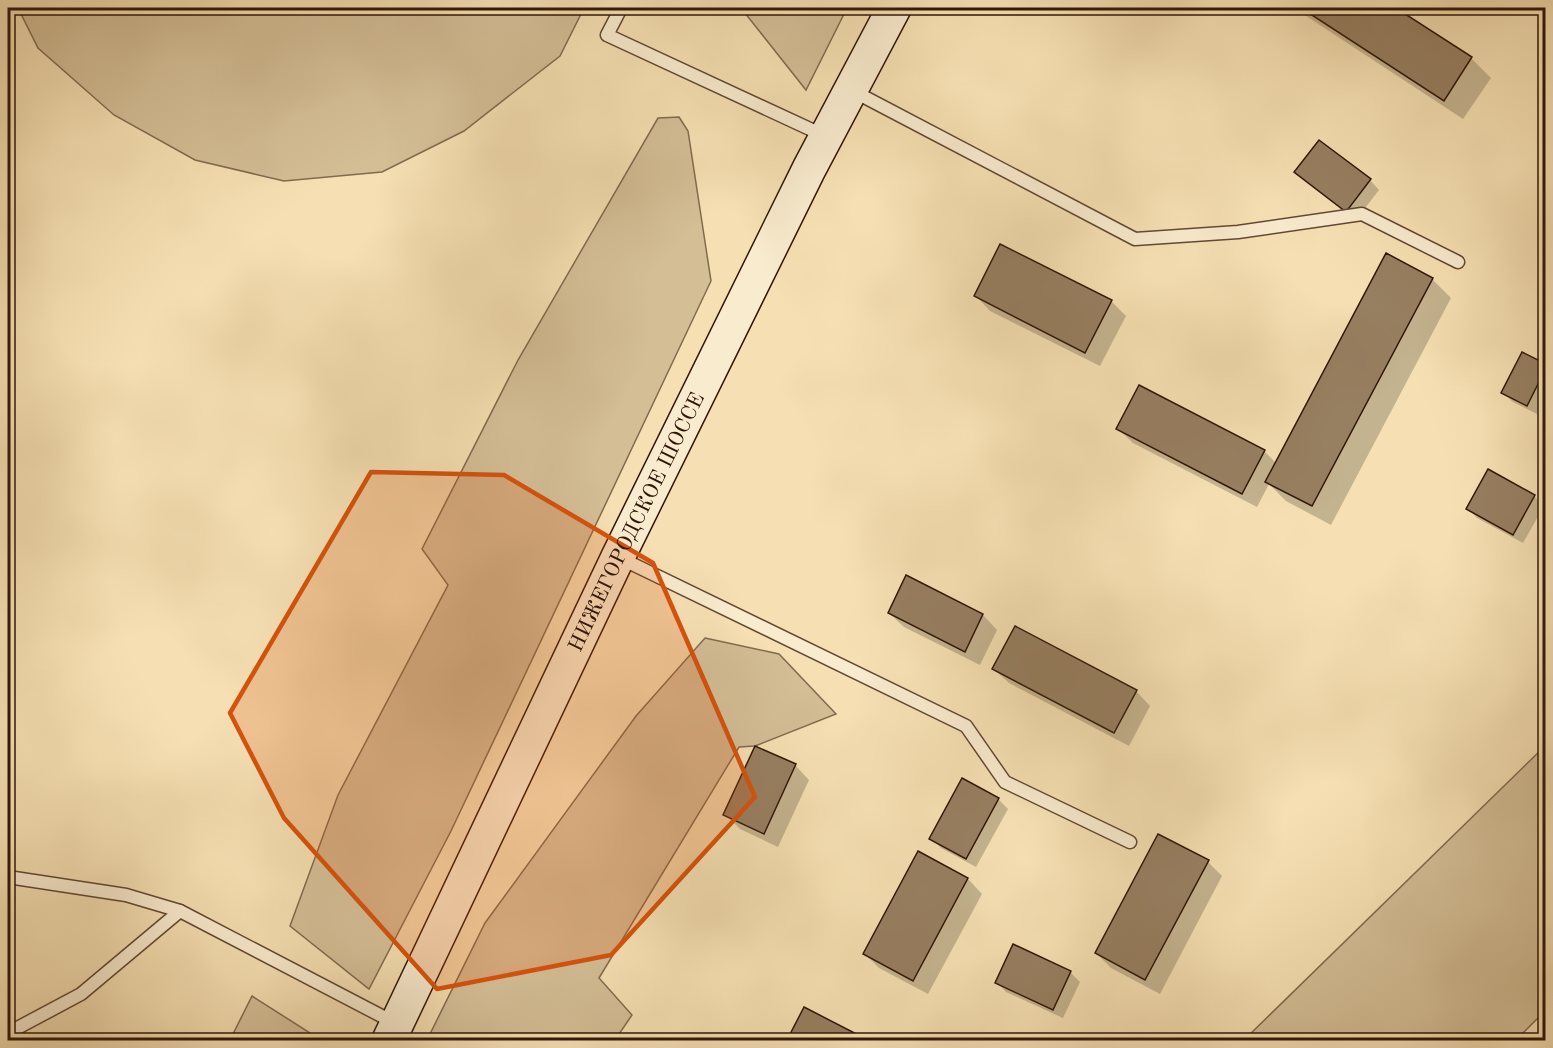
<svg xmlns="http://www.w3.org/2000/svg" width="1553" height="1048" font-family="'Old Standard TT',serif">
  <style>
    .green { fill: #d4be96; stroke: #826a50; stroke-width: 1.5 }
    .shadow { fill: #0003 }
    .building { fill: #977f61; stroke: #301609; stroke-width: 1.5 }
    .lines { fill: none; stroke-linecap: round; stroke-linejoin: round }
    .lane-casing { stroke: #624834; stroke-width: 15 }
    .secondary-casing { stroke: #301609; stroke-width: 36 }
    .lane { stroke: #f9ebce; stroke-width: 12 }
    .secondary { stroke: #f9ebce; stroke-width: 33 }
    .marked { fill: #d6520c; fill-opacity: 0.2; stroke: #d6520c; stroke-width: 4.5; stroke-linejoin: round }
    .labels { text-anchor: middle; stroke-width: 5; stroke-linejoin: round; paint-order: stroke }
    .street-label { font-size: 21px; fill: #301609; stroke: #f9ebce }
  </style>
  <rect width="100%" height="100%" fill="#f6e0b3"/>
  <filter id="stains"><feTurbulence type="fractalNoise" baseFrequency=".00333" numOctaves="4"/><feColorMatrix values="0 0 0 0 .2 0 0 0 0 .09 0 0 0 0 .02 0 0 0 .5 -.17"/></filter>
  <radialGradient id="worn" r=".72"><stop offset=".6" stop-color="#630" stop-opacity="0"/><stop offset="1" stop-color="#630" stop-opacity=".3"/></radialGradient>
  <g class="green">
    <polygon points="18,8 584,8 560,56 464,131 382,172 284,181 195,160 114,115 38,48"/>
    <polygon points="741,8 740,8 847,8 806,90"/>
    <polygon points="679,117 688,131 711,281 451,831 369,989 290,926 338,795 448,585 422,549 518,360 658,118"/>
    <polygon points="705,638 779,654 836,714 755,746 739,747 599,978 632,1015 615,1040 427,1040 485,923 636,716"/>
    <polygon points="1545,746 1545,1011 1516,1040 1244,1040"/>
    <polygon points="252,996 321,1040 230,1040"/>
  </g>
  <g class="shadow">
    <polygon points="1294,8 1393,8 1471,58 1491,78 1463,119"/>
    <polygon points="1296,172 1370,180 1379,190 1356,220 1305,181"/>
    <polygon points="1001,246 1111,301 1126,316 1100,366 990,311 976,296"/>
    <polygon points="1432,279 1451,298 1331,525 1286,501 1269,484 1257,507 1133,443 1118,429 1264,451 1276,463"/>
    <polygon points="1546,365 1546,396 1537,414 1513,402 1503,393"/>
    <polygon points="1489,471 1534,496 1544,506 1523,543 1477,518 1468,508"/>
    <polygon points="907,577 983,615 997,630 980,665 904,627 889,613"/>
    <polygon points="994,669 1136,691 1150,706 1129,746 1009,683"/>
    <polygon points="795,765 809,780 778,847 740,829 725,814"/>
    <polygon points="998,799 1008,809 976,867 941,848 931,838"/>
    <polygon points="919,853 968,879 982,894 928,994 879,968 865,954"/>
    <polygon points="1208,862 1222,876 1160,994 1111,968 1096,953"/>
    <polygon points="1070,972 1080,982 1063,1018 1006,992 997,982"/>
    <polygon points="805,1009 865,1040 789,1040"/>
  </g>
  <g class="building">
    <polygon points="1301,8 1396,8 1472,57 1444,101"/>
    <polygon points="1319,140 1371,179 1346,212 1294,172"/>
    <polygon points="1000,244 1112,300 1085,353 974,296"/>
    <polygon points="1386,253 1433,278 1312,506 1265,482"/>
    <polygon points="1522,352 1546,364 1546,368 1527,406 1501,393"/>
    <polygon points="1139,385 1265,450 1242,494 1116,429"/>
    <polygon points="1488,469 1535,495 1513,535 1466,509"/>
    <polygon points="906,575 983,614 965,652 888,613"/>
    <polygon points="1015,626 1137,690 1114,733 992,669"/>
    <polygon points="755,746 796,764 764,834 723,815"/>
    <polygon points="962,778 999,798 966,859 929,839"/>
    <polygon points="1158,834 1209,860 1145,980 1095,953"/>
    <polygon points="918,851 968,878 913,981 863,954"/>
    <polygon points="1013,944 1071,971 1053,1010 995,983"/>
    <polygon points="804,1007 868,1040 787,1040"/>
  </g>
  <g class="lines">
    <g class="lane-casing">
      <g id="lane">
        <polyline points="621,8 607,35 825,136"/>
        <polyline points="853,91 1135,239 1238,232 1362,214 1458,262"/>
        <polyline points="620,558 966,726 1005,782 1130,842"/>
        <polyline points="8,877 126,895 180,911 395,1023"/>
        <polyline points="8,1033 81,994 180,911"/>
      </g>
    </g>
    <g class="secondary-casing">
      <g id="secondary">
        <path id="s1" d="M 389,1040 L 618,557 L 809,169 L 894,8"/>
      </g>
    </g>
    <use href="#lane" class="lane"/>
    <use href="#secondary" class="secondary"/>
  </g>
  <path class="marked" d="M 371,472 L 504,475 L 653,563 L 755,797 L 611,955 L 437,989 L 284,818 L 230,713 Z"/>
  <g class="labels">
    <g class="street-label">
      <text dy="7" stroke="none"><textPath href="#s1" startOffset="574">НИЖЕГОРОДСКОЕ ШОССЕ</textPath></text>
    </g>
  </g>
  <rect width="1553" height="1048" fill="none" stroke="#f6e0b3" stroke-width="30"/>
  <rect x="9" y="9" width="1535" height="1030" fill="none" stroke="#301609" stroke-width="3"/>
  <rect x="15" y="15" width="1523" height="1018" fill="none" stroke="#301609" stroke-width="1.5"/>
  <rect width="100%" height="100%" filter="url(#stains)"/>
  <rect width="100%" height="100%" fill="url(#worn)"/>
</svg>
